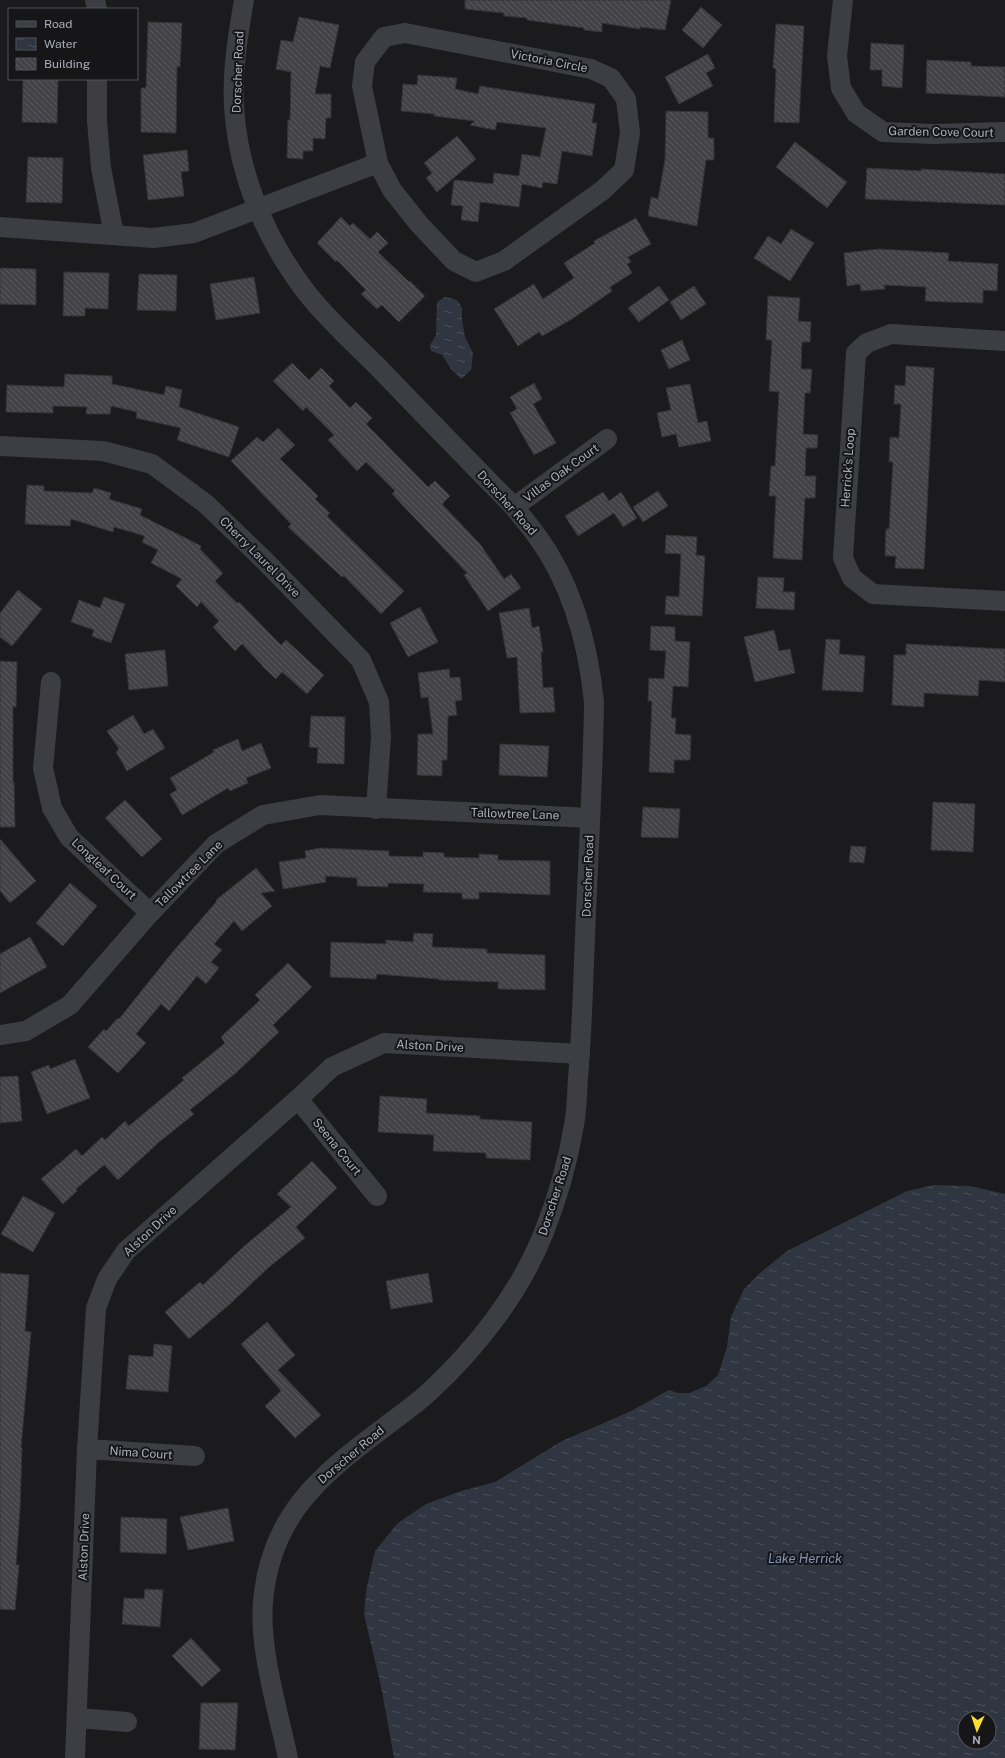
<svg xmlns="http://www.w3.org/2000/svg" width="1005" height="1758" font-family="'Public Sans',sans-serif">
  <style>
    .water { fill: url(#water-ripples); fill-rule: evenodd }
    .building { fill: url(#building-back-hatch); stroke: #353439 }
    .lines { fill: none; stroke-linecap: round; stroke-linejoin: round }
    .minor { stroke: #3d3d44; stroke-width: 20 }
    .labels { text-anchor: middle; stroke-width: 4; stroke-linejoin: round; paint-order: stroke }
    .street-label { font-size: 12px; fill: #adafbd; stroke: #161518 }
    .water-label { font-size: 13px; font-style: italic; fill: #8395b9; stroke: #161518 }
  </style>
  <defs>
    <pattern id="water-ripples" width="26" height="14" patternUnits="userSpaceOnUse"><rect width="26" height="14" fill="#2f3642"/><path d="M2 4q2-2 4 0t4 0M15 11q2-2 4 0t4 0" fill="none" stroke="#4a515b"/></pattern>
    <pattern id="building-back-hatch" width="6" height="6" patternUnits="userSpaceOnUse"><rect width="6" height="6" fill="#424247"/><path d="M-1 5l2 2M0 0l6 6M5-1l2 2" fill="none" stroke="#5b5b60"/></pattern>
  </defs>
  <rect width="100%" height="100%" fill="#1b1a1d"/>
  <g class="water">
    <polygon points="445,297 457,300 462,308 462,319 465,337 473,353 471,370 461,379 451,369 442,355 431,351 430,345 436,335 437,302"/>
    <path d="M 934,1185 L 970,1186 L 1005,1194 L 1005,1758 L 394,1758 L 382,1691 L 364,1614 L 366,1591 L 375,1551 L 398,1523 L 426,1504 L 461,1491 L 495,1482 L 562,1441 L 629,1412 L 669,1390 L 678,1393 L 689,1393 L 706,1386 L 718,1375 L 727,1347 L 731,1317 L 744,1289 L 760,1273 L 787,1251 L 907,1191 ZM 965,1718 L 989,1718 L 989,1742 L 965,1742 Z"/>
  </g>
  <g class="building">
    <polygon points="465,0 671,0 665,30 640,27 640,29 602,23 602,32 584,30 584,28 527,20 527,18 504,16 504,13 465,9"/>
    <polygon points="701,7 722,25 703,48 682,30"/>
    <polygon points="299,17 339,25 330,68 320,66 315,94 331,94 331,118 326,118 325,139 313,138 313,151 303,151 303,159 287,158 288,120 290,120 291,72 276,69 281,40 293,42"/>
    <polygon points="148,22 182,23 180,67 177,66 176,133 141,132 141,88 146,88"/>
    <polygon points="776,24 804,26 799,123 774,122 776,69 773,68"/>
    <polygon points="871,43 904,45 902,88 882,86 882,70 870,70"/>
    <polygon points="708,54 715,68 706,73 713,86 679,104 665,77"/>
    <polygon points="927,60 971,62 971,66 1005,67 1005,97 926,93"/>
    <polygon points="418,75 457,78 455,89 478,94 480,86 595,104 592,123 597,123 592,156 562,151 557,184 543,182 542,188 522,184 519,207 480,202 478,222 461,220 463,206 451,205 454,180 493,184 494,173 519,176 522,154 540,157 546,128 497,122 495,130 470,125 475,121 434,116 434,114 401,111 403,84 417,85"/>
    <polygon points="23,79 58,79 57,123 22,122"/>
    <polygon points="666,111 708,112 708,138 714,138 714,160 706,160 697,226 648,216 651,197 658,199 665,160"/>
    <polygon points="457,136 476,159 437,192 426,178 432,173 424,163"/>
    <polygon points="795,142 847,182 827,208 776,167"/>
    <polygon points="187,150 189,171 181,172 184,196 148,200 143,155"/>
    <polygon points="28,157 63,158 62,203 26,202"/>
    <polygon points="867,168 921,171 921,169 1005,174 1005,205 865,199"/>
    <polygon points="341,217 350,226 353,223 370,239 377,232 388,243 378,252 409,282 410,281 425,296 399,322 382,305 377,309 361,294 366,290 337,260 336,262 317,243"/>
    <polygon points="636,218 651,244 628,257 631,262 627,264 632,273 610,287 612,291 572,319 542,336 539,332 518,346 494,309 534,284 543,299 574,278 564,263 595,243 594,241"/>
    <polygon points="791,229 814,243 790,281 754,258 768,236 781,244"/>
    <polygon points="879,249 949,253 948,261 998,264 997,291 983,290 983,303 946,302 925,301 926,287 884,285 885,289 861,291 860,284 847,286 844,253"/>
    <polygon points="0,268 36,269 36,305 0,304"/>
    <polygon points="64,272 109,273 108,309 85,308 85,316 63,316"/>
    <polygon points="139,274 177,275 176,311 137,310"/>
    <polygon points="254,277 260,313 216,320 210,284"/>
    <polygon points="659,286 669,300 639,322 628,308"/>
    <polygon points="694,286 706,304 681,320 670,302"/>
    <polygon points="768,296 800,298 798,321 811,322 810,342 802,342 801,369 812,369 810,393 805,393 803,434 818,435 817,448 806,448 805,476 816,476 815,498 805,498 802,560 773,558 776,496 769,496 771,466 775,466 779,392 769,391 772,340 766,340"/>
    <polygon points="682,340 690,360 669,369 661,350"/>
    <polygon points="292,363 309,380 321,368 334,381 329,386 350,408 356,402 372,418 366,424 428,487 435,481 450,496 442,504 480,544 504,579 511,574 521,588 488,611 464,575 467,573 392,494 395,491 366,462 357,471 328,440 334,435 306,407 303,411 273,381"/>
    <polygon points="906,366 934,368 924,569 895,568 896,556 885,556 886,529 889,529 893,462 889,462 890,437 899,438 901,404 894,404 895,385 905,386"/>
    <polygon points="65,374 112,376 112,384 164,395 166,386 182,390 179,407 239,427 229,457 177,440 181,428 136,418 137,412 111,406 110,414 86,414 87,407 53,406 53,413 6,412 7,385 64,387"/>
    <polygon points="534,383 542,399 533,404 556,443 534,455 510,413 517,409 510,397"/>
    <polygon points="690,384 698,423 707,421 711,441 679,447 676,434 662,437 657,413 671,410 666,388"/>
    <polygon points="278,428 295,445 280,459 318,496 315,499 330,513 327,516 404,591 381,614 344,576 342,577 288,527 291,524 231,461 257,437 263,442"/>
    <polygon points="27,485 44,486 44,491 92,493 94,488 111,493 109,499 142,509 140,515 201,546 200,549 223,573 215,581 237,603 239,602 281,645 286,640 324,675 307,694 282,672 276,679 262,666 263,666 242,644 235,651 213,627 219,621 201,602 197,607 176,586 182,579 151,563 158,550 142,542 145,536 114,527 113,532 71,519 70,526 25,524"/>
    <polygon points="658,491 668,506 643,522 633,507"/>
    <polygon points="603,492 609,501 621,492 637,518 623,527 614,513 578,536 565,516"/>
    <polygon points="666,535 697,537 696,555 705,556 702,616 665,614 666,596 679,597 681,554 665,553"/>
    <polygon points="758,577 784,578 783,592 795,592 794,610 756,608"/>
    <polygon points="18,590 42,609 12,646 0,637 0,613"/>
    <polygon points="104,597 125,604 111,643 92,636 94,630 71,622 79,600 100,608"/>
    <polygon points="420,607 438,642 408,657 390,623"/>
    <polygon points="529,608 532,628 539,626 543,652 541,652 543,688 553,687 555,712 520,713 517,657 507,658 499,613"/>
    <polygon points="651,626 675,627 675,641 690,642 688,687 673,686 671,718 676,718 675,734 691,735 690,760 674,760 674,773 649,772 652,701 648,701 649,678 664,679 666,651 650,650"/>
    <polygon points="774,630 779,651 790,649 795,673 755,682 744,637"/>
    <polygon points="826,639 840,640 839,654 865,656 863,692 822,690"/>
    <polygon points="906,644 1005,649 1005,682 979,680 978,696 924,693 924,707 892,705 894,655 906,655"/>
    <polygon points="165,650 168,686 129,690 125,654"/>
    <polygon points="0,661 17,662 16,707 13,706 13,782 14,782 15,827 0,827"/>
    <polygon points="449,669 450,678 460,677 462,700 455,701 457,715 448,716 447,760 442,760 442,776 417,775 418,734 433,734 428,697 421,698 418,673"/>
    <polygon points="133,715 144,734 153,729 165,748 127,771 116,752 119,749 107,731"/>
    <polygon points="311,716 345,717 344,764 317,763 318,748 309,747"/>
    <polygon points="238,739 242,751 261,743 271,768 246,778 248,783 230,791 228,788 182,815 170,794 177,790 170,778 214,752 213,750"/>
    <polygon points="500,744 549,746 547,777 499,775"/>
    <polygon points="125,800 162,839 142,857 105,818"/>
    <polygon points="933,802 975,804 973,852 931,850"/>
    <polygon points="643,807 680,809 678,838 641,837"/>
    <polygon points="0,839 36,881 10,903 0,891"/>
    <polygon points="851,846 866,847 864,863 849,862"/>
    <polygon points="320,848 389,851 389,856 423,857 423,852 444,853 444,857 479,858 479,854 498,855 498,860 550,861 550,895 479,892 479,899 462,899 462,893 423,892 424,884 388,883 388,887 357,886 357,878 325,876 326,882 283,889 279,862 306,858 305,851"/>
    <polygon points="256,868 275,891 261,893 272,906 242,931 234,921 214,944 222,950 211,962 219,968 206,984 197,976 169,1011 161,1004 136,1034 146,1043 118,1073 88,1047 104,1029 106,1031 118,1018 119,1019 171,954 217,901 216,900"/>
    <polygon points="70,883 97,906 63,946 36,923"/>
    <polygon points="414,933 433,934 432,947 487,949 487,953 545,955 545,990 498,989 498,982 439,980 439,979 377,974 376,979 330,977 331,942 386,944 386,940 413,942"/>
    <polygon points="30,937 47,967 0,993 0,954"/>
    <polygon points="288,963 312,987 273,1025 279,1032 237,1072 190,1110 194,1114 158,1143 118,1180 104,1165 76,1189 77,1191 63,1204 41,1179 76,1149 82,1156 102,1137 105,1140 125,1121 129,1126 184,1080 182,1078 225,1043 221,1037 260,1000 255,995"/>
    <polygon points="75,1059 90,1098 47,1114 31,1072 49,1065 50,1069"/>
    <polygon points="18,1076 22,1121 0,1123 0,1077"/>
    <polygon points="380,1096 427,1099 426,1113 480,1116 480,1119 532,1122 530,1160 486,1158 486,1153 433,1151 434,1135 378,1132"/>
    <polygon points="312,1161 337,1188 296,1227 305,1238 268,1268 230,1304 189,1339 165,1312 200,1282 203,1285 242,1248 291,1207 277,1194"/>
    <polygon points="23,1196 55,1213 33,1252 1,1234"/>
    <polygon points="0,1273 29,1275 25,1331 31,1332 21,1448 22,1448 20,1509 16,1565 19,1565 15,1610 0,1609"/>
    <polygon points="428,1273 433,1302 391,1309 386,1281"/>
    <polygon points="267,1322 295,1355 278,1370 321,1415 295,1438 265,1406 281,1391 241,1344"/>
    <polygon points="154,1344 172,1346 168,1392 126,1389 129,1355 153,1357"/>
    <polygon points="228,1508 234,1541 188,1550 180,1517"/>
    <polygon points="121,1517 167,1519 166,1554 120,1552"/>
    <polygon points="145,1589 163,1590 160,1627 122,1624 124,1598 144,1599"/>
    <polygon points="191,1638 221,1670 202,1687 172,1656"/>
    <polygon points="201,1703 238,1703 235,1750 199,1749"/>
  </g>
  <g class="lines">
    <g class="minor">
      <polyline points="95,0 97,9"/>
      <path d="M 244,0 C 238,35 232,71 234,106 C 238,174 265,238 306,292 C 327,319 354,343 378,367 C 423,414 469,461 514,507 C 522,517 530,526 537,536 C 572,584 588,643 594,702 C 593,780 588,858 585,937 C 583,984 582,1031 578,1078 C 577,1093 577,1109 574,1125 C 568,1161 558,1197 544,1232 C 520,1293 476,1349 428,1393 C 414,1406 397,1417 382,1429 C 318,1477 270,1517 263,1602 C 259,1650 278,1710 288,1758"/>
      <polyline points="843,0 837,56 841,88 856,113 883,132 933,134 1005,132"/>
      <polygon points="405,33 591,69 611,78 626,99 630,133 624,170 603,190 504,261 476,272 454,261 419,224 392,190 378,163 362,86 365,62 384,37"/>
      <polyline points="97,79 97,121 101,168 114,235"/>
      <polyline points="0,227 153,238 194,233 378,163"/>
      <polyline points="1005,341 891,334 867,343 856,353 843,558 852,578 873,594 1005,601"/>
      <polyline points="0,446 103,451 152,464 206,504 264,560 361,660 379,702 381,737 376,809"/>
      <polyline points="514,507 607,439"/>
      <polyline points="51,682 43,768 52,808 69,837 150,913"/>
      <polyline points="0,1035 26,1031 70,1005 150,913 216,844 263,815 320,805 590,818"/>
      <polyline points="298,1099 377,1196"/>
      <polyline points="87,1449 195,1456"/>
      <polyline points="78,1718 127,1722"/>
      <polyline points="75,1758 87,1449 96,1308 107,1279 126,1251 298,1099 332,1067 384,1043 580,1054"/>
    </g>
  </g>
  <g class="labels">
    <g class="street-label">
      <text transform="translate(549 61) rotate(11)" y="4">Victoria Circle</text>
      <text transform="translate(238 72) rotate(-88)" y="4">Dorscher Road</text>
      <text transform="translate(941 132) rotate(1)" y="4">Garden Cove Court</text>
      <text transform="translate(848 468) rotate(-86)" y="4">Herrick's Loop</text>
      <text transform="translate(561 473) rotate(-36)" y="4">Villas Oak Court</text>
      <text transform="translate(507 503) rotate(48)" y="4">Dorscher Road</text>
      <text transform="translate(260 557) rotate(45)" y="4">Cherry Laurel Drive</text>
      <text transform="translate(515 814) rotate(2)" y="4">Tallowtree Lane</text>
      <text transform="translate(104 869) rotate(43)" y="4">Longleaf Court</text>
      <text transform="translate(189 874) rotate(-45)" y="4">Tallowtree Lane</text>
      <text transform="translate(588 876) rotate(-88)" y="4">Dorscher Road</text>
      <text transform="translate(430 1046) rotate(3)" y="4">Alston Drive</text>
      <text transform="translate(337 1147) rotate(51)" y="4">Seena Court</text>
      <text transform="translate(555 1196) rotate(-72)" y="4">Dorscher Road</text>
      <text transform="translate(150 1231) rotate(-43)" y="4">Alston Drive</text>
      <text transform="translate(141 1453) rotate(4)" y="4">Nima Court</text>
      <text transform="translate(351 1455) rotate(-40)" y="4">Dorscher Road</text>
      <text transform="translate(84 1547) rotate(-88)" y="4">Alston Drive</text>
    </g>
    <g class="water-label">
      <text x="805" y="1563">Lake Herrick</text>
    </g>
  </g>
  <rect x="8" y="8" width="130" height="72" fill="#161518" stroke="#52535a"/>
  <rect x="16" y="21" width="20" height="6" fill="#3d3d44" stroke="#52535a"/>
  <text x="44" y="28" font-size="12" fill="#adafbd">Road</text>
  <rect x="16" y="38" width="20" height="12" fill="url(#water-ripples)" stroke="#52535a"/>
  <text x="44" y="48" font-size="12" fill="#adafbd">Water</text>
  <rect x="16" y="58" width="20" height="12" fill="url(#building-back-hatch)" stroke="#52535a"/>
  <text x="44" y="68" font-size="12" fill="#adafbd">Building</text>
  <g transform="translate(977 1730) rotate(183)"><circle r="19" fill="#161518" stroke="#52535a"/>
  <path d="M0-3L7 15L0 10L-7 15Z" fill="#fadd36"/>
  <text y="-6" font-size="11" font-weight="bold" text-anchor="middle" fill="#adafbd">N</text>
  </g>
</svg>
